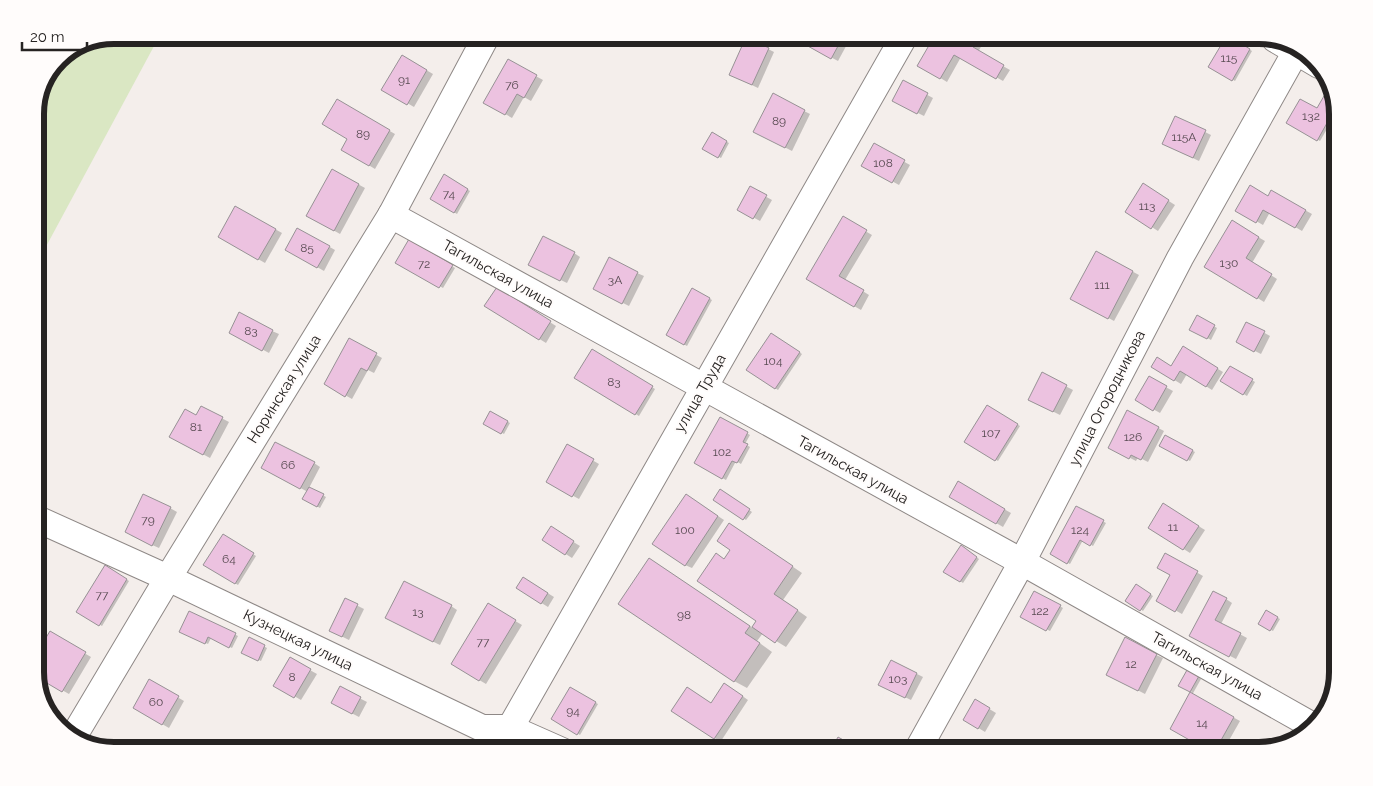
<svg xmlns="http://www.w3.org/2000/svg" width="1373" height="786" font-family="Raleway,sans-serif">
  <style>
    .green { fill: #dae7c3 }
    .shadow { fill: #0003 }
    .building { fill: #ecc2e0; stroke: #979295 }
    .lines { fill: none; stroke-linecap: round; stroke-linejoin: round }
    .minor-casing { stroke: #8e8886; stroke-width: 28 }
    .minor { stroke: #fff; stroke-width: 26 }
    .labels { text-anchor: middle; stroke-width: 4; stroke-linejoin: round; paint-order: stroke }
    .number-label { font-size: 12px; fill: #584b52 }
    .street-label { font-size: 15px; fill: #262322; stroke: #fffcfb }
    .rim { fill: none; stroke: #262322; stroke-width: 6 }
  </style>
  <rect width="100%" height="100%" fill="#f4eeeb"/>
  <polygon class="green" points="114,35 160,35 35,267 35,109 58,58"/>
  <g class="shadow">
    <polygon points="667,35 687,35 682,44"/>
    <polygon points="813,35 847,35 851,37 838,61 808,45"/>
    <polygon points="936,35 981,35 986,38 978,52 1010,70 1003,81 961,57 947,82 919,65"/>
    <polygon points="1227,36 1252,51 1235,81 1210,66"/>
    <polygon points="768,49 774,52 758,88 737,78"/>
    <polygon points="402,56 433,74 414,107 383,89"/>
    <polygon points="508,61 543,80 531,101 524,97 512,118 485,102"/>
    <polygon points="903,82 933,98 924,116 900,104"/>
    <polygon points="337,101 395,134 375,169 342,149 349,139"/>
    <polygon points="1336,105 1338,110 1320,141 1288,122 1317,110"/>
    <polygon points="804,111 810,114 792,151 761,135"/>
    <polygon points="1205,132 1211,135 1199,161 1170,147"/>
    <polygon points="712,134 729,143 721,158 704,149"/>
    <polygon points="874,145 910,165 899,185 863,165"/>
    <polygon points="332,170 365,188 340,234 308,216"/>
    <polygon points="444,176 470,191 457,214 431,198"/>
    <polygon points="750,188 772,200 760,221 738,209"/>
    <polygon points="1150,189 1175,205 1158,231 1127,211"/>
    <polygon points="1272,192 1312,214 1302,231 1270,212 1263,225 1237,210 1269,197"/>
    <polygon points="236,207 282,233 265,263 219,237"/>
    <polygon points="843,218 872,235 845,280 869,295 861,310 807,279"/>
    <polygon points="1232,222 1265,241 1252,263 1277,279 1264,302 1206,266"/>
    <polygon points="298,229 335,250 324,271 286,249"/>
    <polygon points="409,241 455,268 443,288 397,262"/>
    <polygon points="1096,252 1139,275 1114,321 1072,298"/>
    <polygon points="574,253 580,257 567,283 536,268"/>
    <polygon points="35,271 46,276 35,307"/>
    <polygon points="637,273 644,276 629,306 601,292"/>
    <polygon points="693,290 712,300 687,346 668,335"/>
    <polygon points="503,292 556,326 546,343 486,306"/>
    <polygon points="1198,317 1217,328 1211,340 1191,329"/>
    <polygon points="1247,323 1270,336 1261,354 1237,342"/>
    <polygon points="272,331 279,334 269,353 237,336"/>
    <polygon points="772,334 802,354 778,390 748,370"/>
    <polygon points="350,340 382,358 374,373 368,370 352,399 325,384"/>
    <polygon points="1183,348 1223,372 1212,390 1187,374 1181,384 1153,367 1171,367"/>
    <polygon points="592,350 655,389 639,416 576,377"/>
    <polygon points="1230,367 1255,382 1247,396 1222,381"/>
    <polygon points="1042,374 1073,390 1060,415 1036,403"/>
    <polygon points="1149,378 1173,391 1160,413 1137,400"/>
    <polygon points="988,407 1020,426 998,461 966,442"/>
    <polygon points="202,408 229,422 210,458 171,437 197,417"/>
    <polygon points="490,412 510,423 504,434 484,423"/>
    <polygon points="1128,412 1164,431 1148,462 1138,457 1136,461 1109,447"/>
    <polygon points="720,418 750,435 745,444 750,447 741,464 736,461 726,480 695,463"/>
    <polygon points="1165,437 1195,452 1190,461 1160,445"/>
    <polygon points="568,446 599,464 579,499 547,482"/>
    <polygon points="314,463 320,467 309,488 326,497 320,508 304,499 308,492 263,468"/>
    <polygon points="958,483 1011,513 1003,527 950,496"/>
    <polygon points="720,491 752,512 746,520 715,499"/>
    <polygon points="692,499 724,520 692,568 685,565"/>
    <polygon points="1164,505 1205,530 1190,553 1149,527"/>
    <polygon points="1076,507 1106,523 1093,546 1083,540 1070,564 1051,554"/>
    <polygon points="170,508 177,512 159,548 132,536"/>
    <polygon points="739,530 802,573 783,600 807,617 786,647 763,633 757,641 772,652 747,688 734,681 662,567 753,628 757,621 725,560 732,550"/>
    <polygon points="557,532 580,546 572,558 544,540"/>
    <polygon points="223,536 256,556 238,585 205,564"/>
    <polygon points="961,547 979,559 963,583 945,571"/>
    <polygon points="1165,554 1203,576 1182,614 1157,600 1172,575"/>
    <polygon points="105,567 129,581 102,626 78,612"/>
    <polygon points="523,578 554,597 548,607 517,588"/>
    <polygon points="1136,586 1153,596 1143,611 1127,600"/>
    <polygon points="1035,592 1063,608 1050,631 1022,616"/>
    <polygon points="1226,599 1232,603 1221,624 1247,638 1236,659 1197,639"/>
    <polygon points="346,600 364,609 349,640 337,634"/>
    <polygon points="488,605 522,625 486,684 452,664"/>
    <polygon points="451,606 457,610 440,645 393,622"/>
    <polygon points="1266,612 1280,619 1273,631 1260,624"/>
    <polygon points="190,613 238,636 232,648 211,638 208,644 181,631"/>
    <polygon points="50,633 91,657 69,694 35,675"/>
    <polygon points="249,639 267,648 261,661 243,652"/>
    <polygon points="1156,655 1163,658 1145,694 1114,678"/>
    <polygon points="290,659 317,674 301,700 275,685"/>
    <polygon points="891,661 923,677 911,700 886,688"/>
    <polygon points="1187,671 1201,679 1192,695 1240,721 1223,751 1189,751 1194,741 1172,729 1192,692 1180,685"/>
    <polygon points="150,681 184,701 169,728 134,708"/>
    <polygon points="340,688 367,702 359,717 332,703"/>
    <polygon points="731,688 748,700 721,741 714,738 712,704"/>
    <polygon points="570,689 598,704 580,735 553,719"/>
    <polygon points="976,701 996,713 985,732 964,719"/>
    <polygon points="838,739 859,751 831,751"/>
    <polygon points="427,747 434,751 425,751"/>
  </g>
  <g class="building">
    <polygon points="664,35 683,35 678,43"/>
    <polygon points="811,35 844,35 831,59 806,45"/>
    <polygon points="935,35 979,35 973,47 1004,65 996,79 954,55 940,79 917,66"/>
    <polygon points="1227,35 1250,49 1232,81 1208,67"/>
    <polygon points="746,37 769,48 752,85 729,75"/>
    <polygon points="402,55 427,70 407,105 381,90"/>
    <polygon points="508,59 537,75 524,98 517,94 505,115 483,103"/>
    <polygon points="903,80 928,93 917,114 892,101"/>
    <polygon points="773,93 805,110 785,148 753,132"/>
    <polygon points="1324,96 1336,103 1337,105 1317,141 1286,123 1300,99 1317,108"/>
    <polygon points="337,99 390,130 369,166 341,150 347,139 322,124"/>
    <polygon points="1175,116 1206,130 1193,158 1162,144"/>
    <polygon points="712,132 727,141 718,158 702,149"/>
    <polygon points="874,143 905,160 892,183 861,166"/>
    <polygon points="332,169 359,184 334,231 306,216"/>
    <polygon points="444,174 468,189 454,213 430,199"/>
    <polygon points="1143,183 1169,200 1151,229 1125,212"/>
    <polygon points="1250,185 1268,196 1271,190 1306,210 1295,228 1263,210 1256,223 1235,211"/>
    <polygon points="750,186 767,195 753,219 737,210"/>
    <polygon points="235,206 276,229 258,260 218,237"/>
    <polygon points="843,216 867,230 839,276 864,290 854,307 806,279"/>
    <polygon points="1232,220 1259,237 1246,258 1272,274 1257,299 1204,267"/>
    <polygon points="297,228 330,246 317,268 285,250"/>
    <polygon points="543,236 575,252 560,281 528,265"/>
    <polygon points="409,239 453,265 439,288 395,263"/>
    <polygon points="1096,251 1133,271 1108,319 1070,299"/>
    <polygon points="609,257 638,272 622,304 593,289"/>
    <polygon points="497,287 551,321 539,340 484,306"/>
    <polygon points="692,288 710,298 684,345 666,335"/>
    <polygon points="239,312 273,330 262,351 229,333"/>
    <polygon points="1197,315 1215,325 1207,339 1189,330"/>
    <polygon points="1246,322 1265,331 1254,352 1236,342"/>
    <polygon points="771,333 800,352 775,389 746,370"/>
    <polygon points="349,338 377,353 367,371 361,368 345,397 324,384"/>
    <polygon points="1183,346 1218,368 1206,387 1180,371 1174,381 1151,367 1157,357 1171,366"/>
    <polygon points="592,349 653,386 635,415 574,378"/>
    <polygon points="1230,366 1253,379 1243,395 1220,381"/>
    <polygon points="1042,372 1067,385 1053,412 1028,400"/>
    <polygon points="1149,376 1167,386 1153,411 1135,400"/>
    <polygon points="987,405 1018,424 995,461 964,442"/>
    <polygon points="201,406 223,417 203,455 169,437 185,409 196,415"/>
    <polygon points="1127,410 1159,427 1141,460 1131,455 1129,459 1108,448"/>
    <polygon points="490,411 508,421 501,434 483,424"/>
    <polygon points="720,417 748,432 743,442 748,444 737,463 732,461 722,479 694,463"/>
    <polygon points="1165,435 1193,450 1187,461 1159,446"/>
    <polygon points="275,442 315,462 300,489 261,468"/>
    <polygon points="567,444 594,459 572,497 546,482"/>
    <polygon points="958,481 1005,509 996,524 949,497"/>
    <polygon points="309,487 324,494 317,507 302,499"/>
    <polygon points="720,489 750,509 743,520 713,500"/>
    <polygon points="143,494 171,507 152,546 125,532"/>
    <polygon points="686,494 718,516 685,566 652,544"/>
    <polygon points="1163,503 1199,526 1183,550 1148,528"/>
    <polygon points="1076,506 1104,520 1090,546 1080,540 1067,564 1050,554"/>
    <polygon points="729,523 793,566 774,594 798,610 775,643 752,627 756,621 697,581 716,553 724,559 730,550 717,541"/>
    <polygon points="551,526 574,541 565,555 542,540"/>
    <polygon points="223,534 254,553 235,584 203,565"/>
    <polygon points="961,545 977,557 960,582 943,572"/>
    <polygon points="1165,553 1198,571 1175,612 1156,601 1170,575 1157,568"/>
    <polygon points="649,558 750,626 745,633 760,643 734,682 618,604"/>
    <polygon points="105,565 127,579 99,626 76,612"/>
    <polygon points="523,577 548,593 541,604 516,588"/>
    <polygon points="404,581 452,605 433,642 385,618"/>
    <polygon points="1136,584 1151,594 1140,611 1125,601"/>
    <polygon points="1034,591 1061,605 1046,631 1020,617"/>
    <polygon points="1213,591 1227,598 1215,620 1241,633 1229,657 1189,636"/>
    <polygon points="345,598 358,604 342,637 329,631"/>
    <polygon points="488,603 516,620 479,681 451,664"/>
    <polygon points="1266,610 1278,617 1270,631 1258,624"/>
    <polygon points="189,611 236,633 229,648 208,637 205,644 179,632"/>
    <polygon points="50,631 86,652 62,692 35,676 35,656"/>
    <polygon points="249,637 265,645 258,661 241,653"/>
    <polygon points="1125,637 1157,654 1138,691 1106,675"/>
    <polygon points="290,657 311,669 294,698 273,686"/>
    <polygon points="891,660 917,673 905,698 878,685"/>
    <polygon points="1187,670 1199,676 1190,692 1178,686"/>
    <polygon points="149,679 179,696 162,725 133,708"/>
    <polygon points="724,683 743,696 714,739 671,711 687,687 711,703"/>
    <polygon points="340,686 361,697 352,714 331,703"/>
    <polygon points="570,687 596,702 577,735 551,719"/>
    <polygon points="1190,692 1234,717 1215,751 1207,750 1188,751 1193,742 1170,729"/>
    <polygon points="1332,695 1328,711 1325,714 1321,712"/>
    <polygon points="975,699 990,708 978,729 963,720"/>
    <polygon points="838,737 854,746 851,751 830,751"/>
    <polygon points="302,744 313,751 298,751"/>
  </g>
  <g class="lines">
    <g class="minor-casing">
      <g id="minor">
        <polyline points="1275,39 1319,65"/>
        <polyline points="391,215 1022,562 1313,726"/>
        <polyline points="35,518 168,578 482,728 510,728 562,751"/>
        <polyline points="72,739 168,578 391,215 487,35"/>
        <polyline points="497,751 905,35"/>
        <polyline points="917,751 1022,562 1180,258 1299,46"/>
      </g>
    </g>
    <use href="#minor" class="minor"/>
  </g>
  <g class="labels">
    <g class="number-label">
      <text x="1229" y="62">115</text>
      <text x="404" y="84">91</text>
      <text x="512" y="89">76</text>
      <text x="1311" y="120">132</text>
      <text x="779" y="125">89</text>
      <text x="363" y="138">89</text>
      <text x="1184" y="141">115А</text>
      <text x="883" y="167">108</text>
      <text x="449" y="198">74</text>
      <text x="1147" y="210">113</text>
      <text x="307" y="252">85</text>
      <text x="1229" y="267">130</text>
      <text x="424" y="268">72</text>
      <text x="615" y="284">3А</text>
      <text x="1102" y="289">111</text>
      <text x="251" y="335">83</text>
      <text x="773" y="365">104</text>
      <text x="614" y="386">83</text>
      <text x="196" y="431">81</text>
      <text x="991" y="437">107</text>
      <text x="1133" y="441">126</text>
      <text x="722" y="456">102</text>
      <text x="288" y="469">66</text>
      <text x="148" y="524">79</text>
      <text x="1173" y="531">11</text>
      <text x="685" y="534">100</text>
      <text x="1080" y="534">124</text>
      <text x="229" y="563">64</text>
      <text x="102" y="599">77</text>
      <text x="1040" y="615">122</text>
      <text x="418" y="616">13</text>
      <text x="684" y="619">98</text>
      <text x="483" y="646">77</text>
      <text x="1131" y="668">12</text>
      <text x="292" y="681">8</text>
      <text x="898" y="683">103</text>
      <text x="156" y="706">60</text>
      <text x="573" y="715">94</text>
      <text x="1202" y="727">14</text>
    </g>
    <g class="street-label">
      <text transform="translate(498 274) rotate(29)" y="5">Тагильская улица</text>
      <text transform="translate(284 389) rotate(-58)" y="5">Норинская улица</text>
      <text transform="translate(700 393) rotate(-60)" y="5">улица Труда</text>
      <text transform="translate(1107 398) rotate(-63)" y="5">улица Огородникова</text>
      <text transform="translate(853 470) rotate(29)" y="5">Тагильская улица</text>
      <text transform="translate(298 640) rotate(26)" y="5">Кузнецкая улица</text>
      <text transform="translate(1207 666) rotate(29)" y="5">Тагильская улица</text>
    </g>
  </g>
  <path d="M0 0H1373V786H0ZM114 44H1259A70 70 0 0 1 1329 114V672A70 70 0 0 1 1259 742H114A70 70 0 0 1 44 672V114A70 70 0 0 1 114 44Z" fill="#fffcfb" fill-rule="evenodd"/>
  <path class="rim" d="M114 44H1259A70 70 0 0 1 1329 114V672A70 70 0 0 1 1259 742H114A70 70 0 0 1 44 672V114A70 70 0 0 1 114 44Z"/>
  <path d="M22 42v8h65v-8" fill="none" stroke="#262322" stroke-width="2.5"/>
  <text x="30" y="42" font-size="15" fill="#262322" stroke="#fffcfb" stroke-width="4" paint-order="stroke">20 m</text>
</svg>
